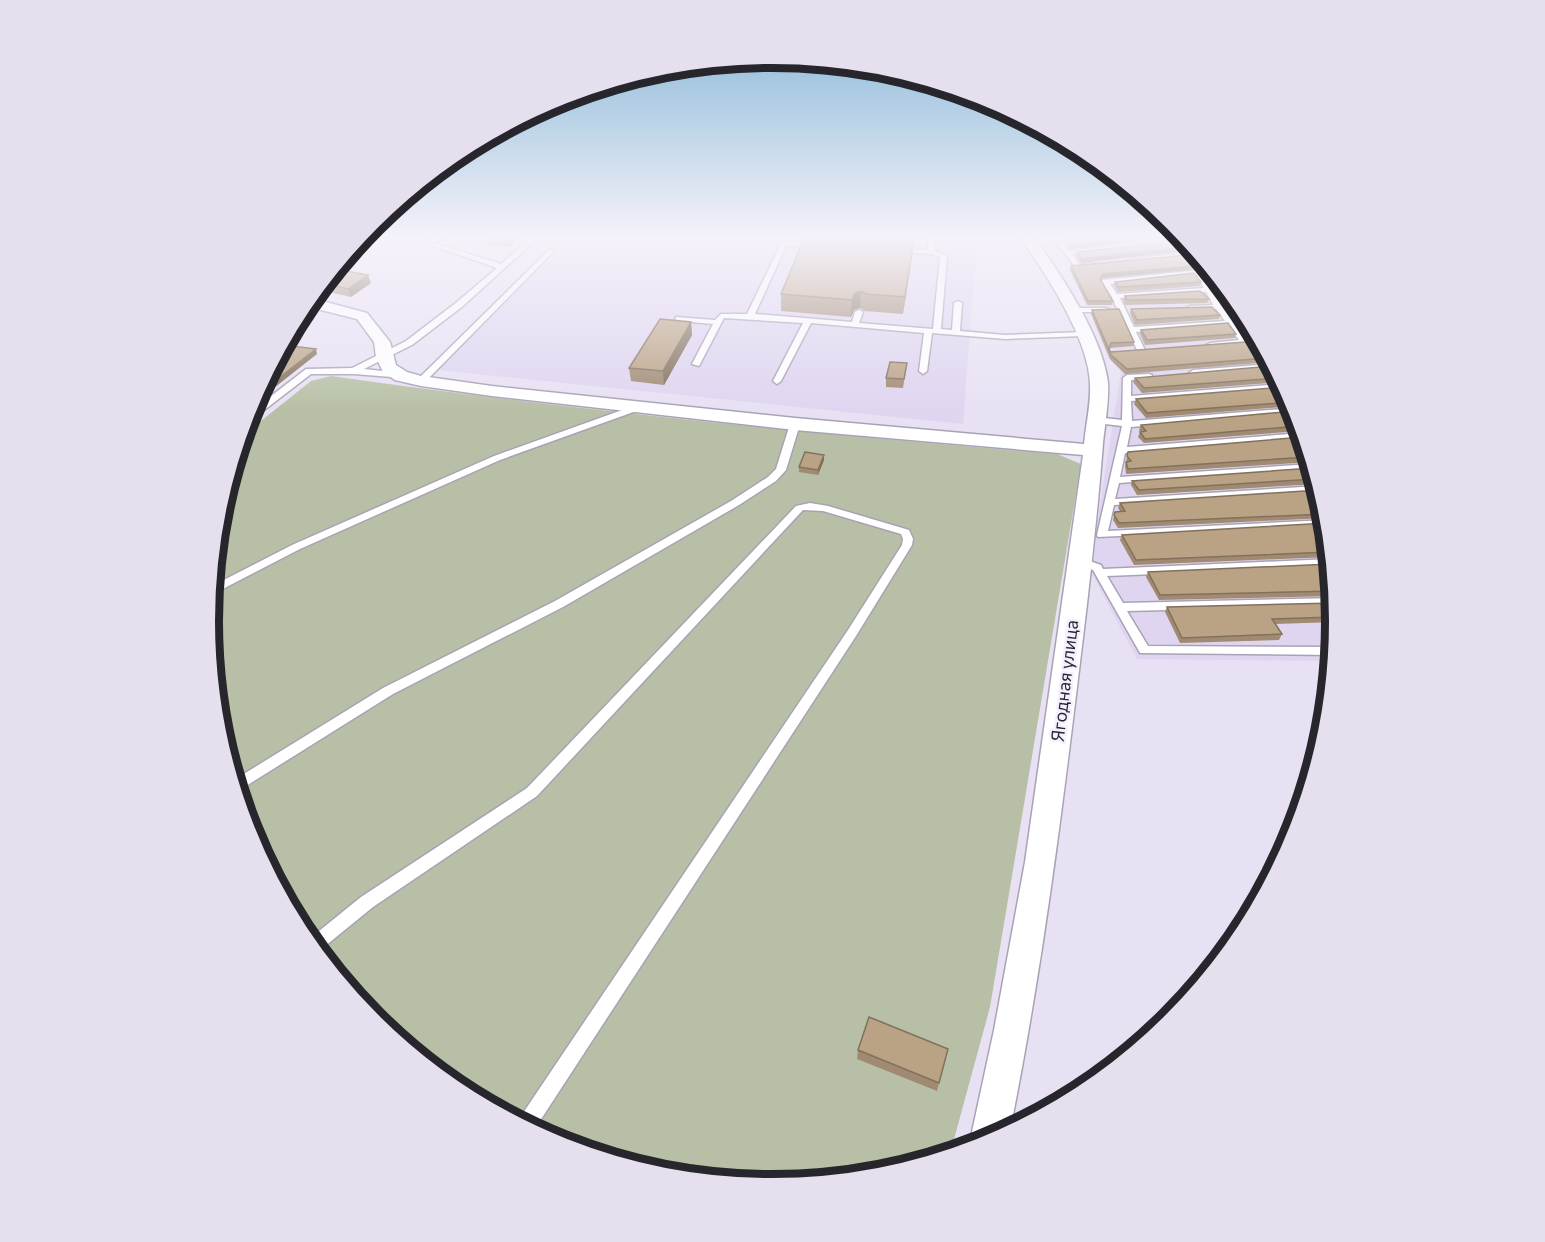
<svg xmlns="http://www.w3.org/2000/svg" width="1545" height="1242" font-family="Commissioner,sans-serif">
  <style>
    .built { fill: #dfd5f0 }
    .green { fill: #b7c0a6 }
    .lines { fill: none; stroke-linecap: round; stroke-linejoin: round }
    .service-casing { stroke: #a9a2b4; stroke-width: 3 }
    .minor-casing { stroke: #a9a2b4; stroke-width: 3 }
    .service { fill: #fff; fill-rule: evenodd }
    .minor { fill: #fff; fill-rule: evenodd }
    .wall { fill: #a08b72 }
    .shaded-wall { fill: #82715c }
    .building { fill: #baa284; stroke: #82715c; stroke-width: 1.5 }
    .labels { text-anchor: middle; stroke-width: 5; stroke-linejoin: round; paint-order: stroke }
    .street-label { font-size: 18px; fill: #28262d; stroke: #f5efff }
    .rim { fill: none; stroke: #28262d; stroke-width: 8 }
  </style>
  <rect width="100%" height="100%" fill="#e8e1f4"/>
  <g class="built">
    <polygon points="573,236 977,236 963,424 438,370"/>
    <polygon points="1050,236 1174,236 1186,240 1242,308 1294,405 1326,511 1336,621 1333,661 1137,659 1092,574 1094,541 1121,372 1108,358 1088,306 1076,281 1075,270"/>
  </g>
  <path class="green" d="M 331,376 C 572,410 814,434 1057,454 L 1081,464 L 990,1007 L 950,1154 L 882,1174 L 772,1185 L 662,1174 L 556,1142 L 459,1090 L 373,1020 L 303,934 L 251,837 L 219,731 L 209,621 L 219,511 L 242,436 L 311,381 Z"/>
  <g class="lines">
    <g class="service-casing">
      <g id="service">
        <polygon points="439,236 448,236 434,243 501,264 533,236 540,236 463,306 412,345 364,369 401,373 405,376 404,378 354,374 311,374 250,421 246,422 249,413 306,369 352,368 406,341 457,302 497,268 425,243"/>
        <polygon points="928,236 934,236 935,251 947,256 941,329 952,330 954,303 958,301 962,303 960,331 1005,335 1084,332 1088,334 1084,336 1005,339 932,333 927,371 923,374 919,371 924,333 811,323 781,381 777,384 773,381 803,323 724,318 699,366 692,364 713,324 679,321 675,319 676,317 715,320 721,314 747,314 781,244 784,242 816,242 819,244 816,246 786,246 755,314 852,322 855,312 859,310 863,312 859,323 933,329 940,257 931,254 896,252 893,250 896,248 928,250"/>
        <polygon points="1052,236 1089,236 1062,241 1069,251 1184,238 1187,241 1072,254 1080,265 1092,263 1096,265 1078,269 1076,268"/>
        <polygon points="549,250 554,251 424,383 418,383 418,379"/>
        <polygon points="1196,252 1199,256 1130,263 1127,261 1130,259"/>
        <path d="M 1210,269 L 1213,273 L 1203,274 L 1221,306 L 1247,340 L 1258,339 L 1260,343 L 1207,347 L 1206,345 L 1210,343 L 1239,340 L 1228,325 L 1136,332 L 1145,350 L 1138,352 L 1111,296 L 1101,282 L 1102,280 ZM 1196,275 L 1204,288 L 1117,294 L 1110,284 ZM 1206,292 L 1213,305 L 1190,306 L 1186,308 L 1190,310 L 1216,309 L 1225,321 L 1134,327 L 1120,298 Z"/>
        <polygon points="1071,308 1106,308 1110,310 1106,312 1074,312 1070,310"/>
        <polygon points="1271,364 1274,368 1193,376 1189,373 1193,370"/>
        <polygon points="1149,374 1152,375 1152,379 1131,380 1131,396 1282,384 1285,389 1131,401 1132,421 1295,408 1296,413 1131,427 1127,447 1302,433 1304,439 1125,453 1120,477 1311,464 1313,470 1119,483 1115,499 1318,486 1320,492 1114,505 1108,531 1327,520 1327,526 1098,537 1097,535 1122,426 1096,423 1091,420 1096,417 1122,420 1123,378 1127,375"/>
        <polygon points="636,405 639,406 639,410 500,460 300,549 211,595 212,586 292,545 494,456"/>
        <polygon points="795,421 800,424 786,470 776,481 739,505 563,607 393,694 238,791 234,780 383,688 555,601 731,501 768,477 776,469 790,424"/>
        <polygon points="810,503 828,506 909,530 913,539 912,545 856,636 534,1130 518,1122 519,1119 848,630 902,545 903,539 901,534 823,511 803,510 537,796 373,907 319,951 308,940 361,897 527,788 796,506"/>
        <polygon points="1081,558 1101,565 1103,569 1330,559 1331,567 1107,576 1123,603 1334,598 1335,606 1127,611 1148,646 1334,647 1333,655 1140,653 1093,570 1077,565 1075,562"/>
      </g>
    </g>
    <g class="minor-casing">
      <path id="minor" d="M 1019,236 L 1033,236 C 1060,273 1103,337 1108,383 C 1109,402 1105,424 1103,443 C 1099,497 1093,551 1087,604 C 1066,780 1045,956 1010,1130 L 988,1142 L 972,1147 L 970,1141 L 994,1030 L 1025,862 L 1083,455 L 795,430 L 492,396 L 421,386 L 395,380 L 383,372 L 376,357 L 374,342 L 357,319 L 305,306 L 311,298 L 367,313 L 390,342 L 396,365 L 407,372 L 421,376 L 492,386 L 795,418 L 1084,444 C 1086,424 1091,403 1090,384 C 1089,339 1045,272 1019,236 Z"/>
    </g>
    <use href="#service" class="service"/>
    <use href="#minor" class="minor"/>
  </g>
  <g class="wall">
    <polygon points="491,236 520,236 510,247 488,245 487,240"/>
    <polygon points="1081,236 1175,236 1070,249 1067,242 1068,238"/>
    <polygon points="1186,240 1081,263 1076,256 1077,252"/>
    <polygon points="1198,254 1209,268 1102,278 1101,280 1113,301 1112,305 1087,305 1070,270 1071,266"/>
    <polygon points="912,255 903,314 865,311 860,308 854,310 851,317 781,311 781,294"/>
    <polygon points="331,274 371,283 351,297 319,290"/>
    <polygon points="1115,282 1201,282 1200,286 1118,292 1114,286"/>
    <polygon points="1125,296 1209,299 1207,303 1125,305 1123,300"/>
    <polygon points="1131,309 1220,315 1219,319 1135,325 1130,313"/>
    <polygon points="1092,310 1134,342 1133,346 1110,348 1109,350 1111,352 1259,341 1270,362 1125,374 1110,359 1091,314"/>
    <polygon points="691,322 692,335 664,385 631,381 629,368"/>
    <polygon points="1141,330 1236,334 1235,338 1145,345 1140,334"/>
    <polygon points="907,363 903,388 886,387 886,378"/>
    <polygon points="1273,366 1281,382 1142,393 1133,382 1135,378"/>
    <polygon points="1284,387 1294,406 1146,418 1134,404 1136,399"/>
    <polygon points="1295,411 1301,431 1144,443 1138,437 1140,432 1141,432 1139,430 1141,425"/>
    <polygon points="1303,437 1311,462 1126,474 1125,466 1128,452"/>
    <polygon points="824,460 818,475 799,472 799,467"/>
    <polygon points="1312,468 1317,484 1137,495 1131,485 1132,481"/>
    <polygon points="1120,503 1326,511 1326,518 1118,528 1113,520 1115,512 1120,511 1118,508"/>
    <polygon points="1327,523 1330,557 1134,565 1120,540 1122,535"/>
    <polygon points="1331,564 1334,596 1159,600 1146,577 1148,572"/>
    <polygon points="1335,603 1336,622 1275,624 1282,634 1279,640 1180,643 1165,612 1167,607"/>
    <polygon points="858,1050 939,1083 937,1091 857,1059"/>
  </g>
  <g class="shaded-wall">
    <polygon points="514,236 520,236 510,247 509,241"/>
    <polygon points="1148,236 1175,236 1070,249 1071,245"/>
    <polygon points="914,240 912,255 903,314 905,297"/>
    <polygon points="1191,246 1194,250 1081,263 1082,259"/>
    <polygon points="1206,265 1209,268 1102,278 1099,283 1103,274"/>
    <polygon points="368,275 371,283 351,297 348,289"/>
    <polygon points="861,291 860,308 854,310 851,317 852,300 855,293"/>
    <polygon points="691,322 692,335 664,385 663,371"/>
    <polygon points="316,349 317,354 251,406 257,395"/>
    <polygon points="824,455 824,460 818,475 818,470"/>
  </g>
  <g class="building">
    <polygon points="491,236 514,236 509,241 487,240"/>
    <polygon points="805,236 850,236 914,240 905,297 866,294 861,291 855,293 852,300 781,294"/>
    <polygon points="894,236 913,236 912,240 894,239"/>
    <polygon points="1081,236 1148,236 1071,245 1068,238"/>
    <polygon points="1186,240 1191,246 1082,259 1077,252"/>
    <polygon points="1198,254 1206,265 1103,274 1100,279 1113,301 1088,301 1071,266"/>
    <polygon points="340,270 368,275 348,289 324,283 331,274"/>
    <polygon points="1194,273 1201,282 1119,287 1115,282"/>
    <polygon points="1200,291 1209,299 1127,300 1125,296"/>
    <polygon points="1212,307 1220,315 1137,320 1131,309"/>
    <polygon points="1119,309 1134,342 1111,343 1109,350 1111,352 1259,341 1268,358 1127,369 1111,355 1092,310"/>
    <polygon points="660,319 691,322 663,371 629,368"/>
    <polygon points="1228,323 1236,334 1147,340 1141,330"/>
    <polygon points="284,345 316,349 257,395"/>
    <polygon points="890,362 907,363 904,379 886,378"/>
    <polygon points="1273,366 1279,378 1144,388 1135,378"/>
    <polygon points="1284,387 1292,402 1147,413 1136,399"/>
    <polygon points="1295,411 1300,426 1145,439 1140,432 1146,431 1141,425"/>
    <polygon points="1303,437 1309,457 1128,469 1126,462 1131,461 1127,456 1128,452"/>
    <polygon points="805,452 824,455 818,470 799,467"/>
    <polygon points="1312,468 1316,479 1139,490 1132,481"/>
    <polygon points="1319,490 1326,514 1119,523 1114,515 1115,512 1125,511 1120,503"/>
    <polygon points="1327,523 1330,552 1136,560 1122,535"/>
    <polygon points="1331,564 1334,591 1160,595 1148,572"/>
    <polygon points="1335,603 1336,617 1272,619 1282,634 1182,638 1167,607"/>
    <polygon points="869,1017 948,1049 939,1083 858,1050"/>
  </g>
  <linearGradient id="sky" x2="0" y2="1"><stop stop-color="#7fb3d4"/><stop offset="0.58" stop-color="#f5f2fa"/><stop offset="1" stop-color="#f5f2fa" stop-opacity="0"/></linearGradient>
  <rect width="1545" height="410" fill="url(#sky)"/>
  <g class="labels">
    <g class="street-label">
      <text transform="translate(1065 681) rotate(-83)" y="6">Ягодная улица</text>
    </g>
  </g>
  <path d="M0 0H1545V1242H0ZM219 621a553 553 0 1 1 1106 0a553 553 0 1 1-1106 0Z" fill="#e5dfee" fill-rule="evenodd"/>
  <path class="rim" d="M219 621a553 553 0 1 1 1106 0a553 553 0 1 1-1106 0Z"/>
</svg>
